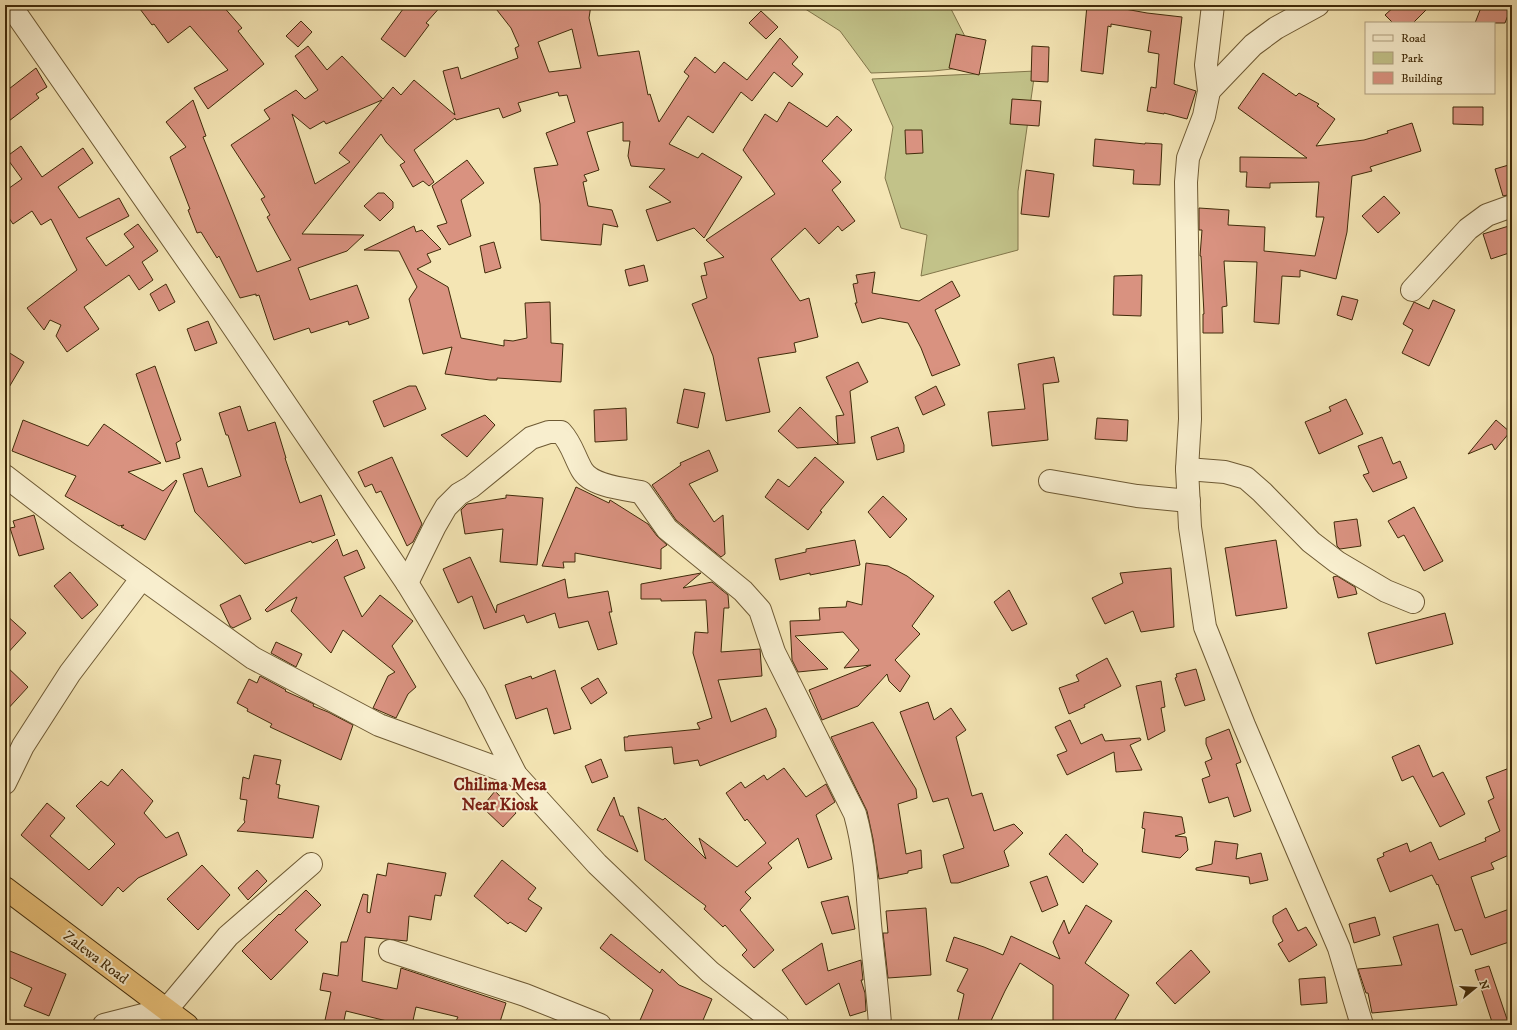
<svg xmlns="http://www.w3.org/2000/svg" width="1517" height="1030" font-family="'IM FELL DW Pica',serif">
  <style>
    .green { fill: #c2c289; stroke: #82764a }
    .building { fill: #d99280; stroke: #412b0a; fill-rule: evenodd }
    .lines { fill: none; stroke-linecap: round; stroke-linejoin: round }
    .minor-casing { stroke: #6e5a34; stroke-width: 24 }
    .highway-casing { stroke: #412b0a; stroke-width: 24 }
    .minor { stroke: #f8eece; stroke-width: 22 }
    .highway { stroke: #eac27a; stroke-width: 22 }
    .labels { text-anchor: middle; stroke-width: 4; stroke-linejoin: round; paint-order: stroke }
    .street-label { font-size: 15px; fill: #412b0a; stroke: #f8eece }
    .quarter-label { font-size: 17px; font-weight: bold; fill: #7a1f14; stroke: #f8eece }
  </style>
  <rect width="100%" height="100%" fill="#f4e5b4"/>
  <filter id="stains"><feTurbulence type="fractalNoise" baseFrequency=".005" numOctaves="4"/><feColorMatrix values="0 0 0 0 .2 0 0 0 0 .09 0 0 0 0 .02 0 0 0 .5 -.17"/></filter>
  <radialGradient id="worn" r=".72"><stop offset=".6" stop-color="#630" stop-opacity="0"/><stop offset="1" stop-color="#630" stop-opacity=".3"/></radialGradient>
  <g class="green">
    <polygon points="799,5 949,5 980,66 933,71 871,73 840,31"/>
    <polygon points="1035,71 1018,191 1018,250 921,276 927,235 901,228 885,178 893,127 872,79"/>
  </g>
  <g class="building">
    <polygon points="137,5 222,5 242,28 238,31 264,64 208,109 194,88 228,70 190,26 168,43 154,24 152,25"/>
    <polygon points="406,5 442,5 426,23 429,25 405,57 381,39"/>
    <path d="M 493,5 L 591,5 L 589,18 L 598,56 L 639,51 L 648,95 L 650,94 L 659,122 L 689,76 L 684,72 L 695,57 L 715,73 L 724,62 L 747,80 L 780,38 L 798,57 L 792,64 L 803,74 L 792,87 L 774,72 L 752,101 L 741,92 L 713,133 L 688,116 L 669,144 L 698,158 L 702,153 L 742,177 L 704,238 L 694,228 L 657,241 L 646,210 L 671,202 L 649,187 L 665,169 L 631,166 L 628,156 L 630,141 L 623,141 L 623,122 L 587,132 L 599,170 L 584,175 L 587,181 L 583,182 L 588,206 L 612,210 L 618,227 L 603,224 L 601,245 L 541,240 L 540,204 L 534,168 L 558,165 L 546,133 L 575,122 L 567,95 L 559,96 L 558,92 L 518,103 L 521,111 L 503,118 L 499,108 L 456,120 L 455,118 L 414,150 L 434,182 L 429,186 L 423,181 L 413,187 L 400,165 L 405,162 L 386,142 L 381,134 L 302,234 L 364,235 L 347,251 L 298,268 L 310,300 L 357,285 L 369,318 L 349,325 L 348,321 L 311,333 L 309,328 L 274,340 L 259,295 L 256,296 L 256,294 L 240,298 L 219,256 L 217,258 L 201,232 L 197,233 L 188,210 L 190,209 L 170,157 L 186,147 L 166,122 L 193,100 L 206,136 L 203,137 L 257,272 L 291,260 L 267,217 L 270,215 L 261,199 L 265,197 L 231,145 L 270,119 L 264,110 L 296,90 L 305,99 L 318,90 L 295,56 L 308,46 L 327,70 L 342,56 L 383,99 L 393,87 L 401,95 L 414,80 L 455,115 L 443,71 L 458,67 L 461,79 L 518,58 L 515,48 L 519,46 L 511,28 ZM 572,29 L 581,68 L 549,72 L 538,42 ZM 382,100 L 339,153 L 350,162 L 315,184 L 292,114 L 310,129 L 324,121 L 326,124 Z"/>
    <polygon points="1087,5 1114,5 1114,7 1147,13 1182,17 1174,84 1196,91 1187,119 1164,113 1164,114 1147,111 1151,87 1156,88 1159,54 1148,52 1151,31 1111,24 1111,27 1108,26 1103,74 1081,71"/>
    <polygon points="1396,5 1431,5 1413,23 1393,23 1385,15"/>
    <polygon points="1482,5 1498,5 1510,10 1505,23 1475,23"/>
    <polygon points="761,11 778,27 766,39 749,23"/>
    <polygon points="301,21 312,32 298,47 286,36"/>
    <polygon points="956,34 986,40 979,75 949,68"/>
    <polygon points="1032,46 1049,47 1048,82 1031,81"/>
    <polygon points="36,68 47,87 36,94 39,98 5,124 5,92"/>
    <polygon points="1263,73 1296,96 1299,93 1319,104 1317,106 1335,119 1316,146 1364,140 1388,133 1387,131 1412,123 1421,151 1370,167 1372,171 1352,176 1347,232 1336,279 1300,270 1300,277 1282,276 1279,324 1254,322 1257,262 1224,261 1227,306 1222,307 1223,333 1203,333 1203,314 1204,314 1201,256 1200,256 1202,230 1199,230 1199,208 1229,210 1228,225 1265,227 1264,251 1315,256 1324,217 1316,217 1319,182 1270,183 1270,188 1246,187 1247,172 1240,172 1240,157 1307,158 1238,108"/>
    <polygon points="1012,99 1041,101 1039,126 1010,124"/>
    <polygon points="789,102 827,127 837,116 852,130 822,161 841,182 832,190 855,221 842,231 838,226 819,244 805,228 771,259 800,301 809,298 818,337 794,343 796,352 758,358 770,412 726,421 713,356 692,304 707,298 701,276 707,275 704,263 724,257 706,240 775,194 743,150 765,114 777,122"/>
    <polygon points="1453,107 1483,107 1483,125 1453,124"/>
    <polygon points="905,130 922,130 923,153 906,154"/>
    <polygon points="1095,139 1145,144 1145,143 1162,144 1160,185 1133,184 1134,170 1093,166"/>
    <polygon points="21,146 42,177 83,148 93,163 58,187 79,218 119,198 129,216 86,238 106,266 134,247 124,234 138,224 158,251 142,262 153,280 139,290 129,275 84,307 99,329 67,352 56,336 61,325 50,320 44,330 27,308 77,270 51,219 41,225 32,211 13,224 5,212 5,191 22,179 6,157"/>
    <polygon points="467,160 484,183 461,200 471,236 449,245 437,226 447,223 432,186"/>
    <polygon points="1512,164 1512,194 1503,196 1495,169"/>
    <polygon points="1026,170 1054,174 1049,217 1021,214"/>
    <polygon points="378,193 384,193 393,202 393,208 380,221 364,206"/>
    <polygon points="1384,196 1400,213 1378,233 1362,216"/>
    <polygon points="1512,225 1512,252 1491,259 1483,234"/>
    <polygon points="414,226 416,232 422,230 441,249 427,254 431,262 417,269 448,287 461,338 504,346 504,340 513,341 527,338 525,303 550,302 551,343 563,344 561,382 497,378 497,380 490,380 445,374 452,347 423,354 409,299 417,287 399,251 364,250"/>
    <polygon points="494,242 501,268 485,273 480,246"/>
    <polygon points="644,265 648,281 629,286 625,270"/>
    <polygon points="875,272 872,293 919,301 952,281 960,296 935,310 960,365 932,376 921,348 908,323 880,318 862,323 855,303 857,303 853,284 858,283 856,275"/>
    <polygon points="1142,275 1141,316 1113,315 1114,276"/>
    <polygon points="166,284 175,302 159,311 150,294"/>
    <polygon points="1342,296 1358,300 1352,320 1337,315"/>
    <polygon points="1433,300 1455,310 1429,366 1402,353 1413,330 1403,324 1414,302 1429,309"/>
    <polygon points="208,321 217,343 195,351 187,329"/>
    <polygon points="5,350 24,362 5,394"/>
    <polygon points="1054,357 1059,382 1043,384 1048,440 992,446 988,412 1025,409 1018,364"/>
    <polygon points="858,362 868,382 850,391 855,443 797,448 778,431 800,407 838,444 836,416 844,415 826,377"/>
    <polygon points="155,366 181,440 176,443 180,458 166,462 136,374"/>
    <polygon points="409,386 416,386 426,409 384,427 373,401"/>
    <polygon points="936,386 945,405 923,415 915,397"/>
    <polygon points="684,389 705,393 698,428 677,423"/>
    <polygon points="1346,399 1363,434 1319,454 1305,422 1331,411 1329,407"/>
    <polygon points="240,406 248,431 275,422 286,458 285,458 300,503 321,495 335,535 312,543 311,541 245,564 195,512 183,474 202,468 208,487 241,476 228,435 226,435 219,413"/>
    <polygon points="626,408 627,440 595,442 594,410"/>
    <polygon points="485,415 495,425 467,457 441,435"/>
    <polygon points="1097,418 1128,420 1127,441 1095,439"/>
    <polygon points="23,420 88,446 104,424 161,463 128,472 163,491 176,480 177,481 145,540 121,527 124,525 119,526 65,496 76,476 12,451"/>
    <polygon points="1496,420 1510,432 1495,450 1492,444 1468,454"/>
    <polygon points="898,427 904,445 904,452 877,460 871,437"/>
    <polygon points="1382,437 1393,464 1400,461 1407,478 1373,492 1363,475 1369,473 1358,446"/>
    <polygon points="709,450 718,471 689,484 714,522 723,515 725,554 721,557 676,520 652,485 681,465 680,463"/>
    <polygon points="392,457 422,524 413,542 407,546 381,491 376,493 372,484 365,487 358,472"/>
    <polygon points="815,457 844,482 820,511 822,512 808,530 765,497 778,479 789,487"/>
    <polygon points="576,487 609,503 610,500 648,524 657,536 667,545 661,549 661,569 575,553 575,562 563,562 564,568 542,566"/>
    <polygon points="506,495 543,498 537,565 500,562 503,529 465,534 461,510 467,504 506,498"/>
    <polygon points="883,496 907,519 890,538 868,512"/>
    <polygon points="1414,507 1443,561 1424,571 1404,535 1398,538 1388,521"/>
    <polygon points="34,515 44,549 19,556 10,528 15,527 13,521"/>
    <polygon points="1357,519 1361,546 1340,549 1337,546 1334,522"/>
    <polygon points="337,539 343,556 357,550 365,568 344,577 362,617 380,595 413,621 392,646 416,687 408,694 396,718 373,708 388,676 395,672 343,630 331,653 291,611 297,597 267,612 265,610"/>
    <polygon points="855,540 860,565 810,575 810,573 780,580 775,559 806,552 806,549"/>
    <polygon points="1276,540 1287,608 1236,616 1225,548"/>
    <polygon points="470,557 496,613 497,605 565,579 568,598 608,591 612,612 609,612 617,644 598,650 588,621 559,628 555,613 527,623 524,615 484,629 472,596 458,603 443,569"/>
    <polygon points="866,563 888,566 907,576 934,596 912,626 920,634 895,660 910,676 900,692 889,681 887,674 858,706 822,720 809,690 871,665 844,668 859,650 843,632 795,636 828,669 798,672 792,660 790,621 820,620 819,608 846,607 847,601 862,605"/>
    <polygon points="1171,568 1174,627 1141,632 1133,611 1105,624 1092,598 1123,583 1120,573"/>
    <polygon points="70,572 98,605 82,619 54,586"/>
    <polygon points="701,573 683,588 712,582 728,595 729,608 724,608 721,652 760,649 762,676 718,680 731,722 766,708 776,730 776,737 700,766 698,760 674,764 672,747 625,751 624,737 628,737 628,736 700,729 697,723 712,718 693,653 695,632 708,633 706,600 661,601 661,599 641,599 641,584"/>
    <polygon points="1337,576 1355,587 1357,594 1338,598 1333,577"/>
    <polygon points="1009,590 1027,624 1012,631 994,602"/>
    <polygon points="240,595 251,619 233,628 230,626 220,605"/>
    <polygon points="1445,613 1453,644 1376,664 1368,633"/>
    <polygon points="5,614 26,633 5,656"/>
    <polygon points="276,642 302,654 296,667 271,653"/>
    <polygon points="1107,658 1121,686 1084,705 1085,707 1069,714 1059,688 1079,681 1076,675"/>
    <polygon points="5,665 28,687 5,712"/>
    <polygon points="1196,669 1205,700 1185,706 1175,678 1177,677 1176,674"/>
    <polygon points="555,670 571,729 554,734 547,708 516,719 505,685 531,676 532,679"/>
    <polygon points="260,676 286,690 285,691 314,704 313,706 328,712 353,725 341,760 270,727 272,724 247,711 248,709 237,703 249,679 257,683"/>
    <polygon points="598,678 607,693 591,704 581,688"/>
    <polygon points="1161,681 1165,707 1161,708 1165,731 1148,740 1136,686"/>
    <polygon points="928,702 934,720 951,708 966,730 956,737 972,796 982,793 994,831 1014,824 1023,833 1004,851 1009,866 958,883 951,883 943,855 964,848 948,798 933,802 900,712"/>
    <polygon points="1070,720 1081,744 1102,734 1105,741 1140,738 1141,740 1130,745 1142,770 1116,772 1114,752 1067,775 1057,755 1067,751 1055,727"/>
    <polygon points="873,722 916,789 917,798 898,804 906,854 921,850 922,868 908,871 908,873 879,879 873,839 867,811 831,737"/>
    <polygon points="1229,729 1241,762 1236,764 1251,811 1234,817 1228,797 1209,803 1202,779 1210,776 1205,762 1212,759 1206,744 1206,738"/>
    <polygon points="1419,745 1433,777 1443,772 1465,814 1440,827 1413,776 1402,781 1392,757"/>
    <polygon points="254,755 281,760 276,784 280,785 278,798 319,806 313,838 237,831 245,822 244,820 247,800 240,799 243,777 249,779"/>
    <polygon points="601,759 608,777 592,783 585,766"/>
    <polygon points="1512,767 1512,858 1511,859 1509,855 1491,863 1494,869 1471,877 1485,918 1512,908 1512,941 1471,955 1462,929 1455,931 1438,884 1437,885 1432,875 1390,892 1377,859 1384,856 1383,853 1407,843 1410,852 1431,842 1439,860 1486,841 1485,838 1500,831 1488,801 1494,798 1486,777"/>
    <polygon points="784,768 806,797 826,784 835,802 816,815 832,859 808,868 798,838 768,863 772,868 745,892 751,898 740,910 774,950 754,968 742,955 747,950 725,925 723,927 704,909 706,906 645,860 638,807 663,820 665,818 706,859 699,838 737,867 766,843 747,819 745,821 726,793 741,782 745,788 764,775 767,780"/>
    <polygon points="122,769 153,801 144,813 166,838 178,832 187,855 138,878 123,892 118,887 102,906 21,835 47,803 65,818 50,836 89,870 115,844 76,806 101,781 108,786"/>
    <polygon points="495,791 516,813 503,827 482,807"/>
    <polygon points="614,797 620,816 623,816 638,852 597,830"/>
    <polygon points="1144,812 1182,817 1185,833 1175,836 1186,837 1188,850 1180,858 1142,852 1145,829 1142,828"/>
    <polygon points="1066,834 1083,850 1082,851 1098,864 1083,883 1049,854"/>
    <polygon points="1215,841 1238,844 1236,859 1261,853 1268,880 1250,884 1249,877 1196,870 1196,868 1212,864"/>
    <polygon points="502,860 536,888 528,899 542,908 526,932 510,922 508,924 474,896"/>
    <polygon points="388,863 446,873 441,896 435,895 431,920 409,916 407,941 365,937 362,981 397,989 401,968 506,1003 499,1025 454,1025 458,1017 416,1007 412,1025 391,1025 391,1022 346,1011 343,1025 324,1025 331,992 320,990 323,973 338,976 341,942 347,942 363,894 368,895 367,912 370,913 377,874 386,876"/>
    <polygon points="202,865 230,895 198,930 167,899"/>
    <polygon points="257,870 267,881 248,900 238,888"/>
    <polygon points="1047,876 1058,905 1042,912 1030,882"/>
    <polygon points="306,890 321,905 295,930 308,942 271,980 242,951 279,914 280,915"/>
    <polygon points="848,896 855,929 832,934 821,902"/>
    <polygon points="1086,905 1112,921 1085,963 1129,995 1112,1025 1053,1025 1053,985 1020,963 1005,991 989,1025 957,1025 964,994 957,991 968,969 946,961 954,937 984,947 1003,955 1011,936 1060,959 1053,942 1064,920 1069,934"/>
    <polygon points="926,908 931,975 888,978 883,933 888,933 886,911"/>
    <polygon points="1286,908 1298,931 1306,927 1317,945 1289,962 1278,944 1283,941 1273,922 1273,916"/>
    <polygon points="1375,917 1380,935 1354,943 1349,924"/>
    <polygon points="1438,924 1457,1005 1372,1013 1368,993 1366,993 1358,969 1402,965 1393,937"/>
    <polygon points="611,934 660,973 662,969 679,985 712,999 701,1025 638,1025 653,990 600,948"/>
    <polygon points="822,943 828,971 861,960 863,980 861,980 865,993 866,1011 850,1016 839,983 806,1005 782,970"/>
    <polygon points="5,949 66,974 49,1016 24,1006 32,988 5,975"/>
    <polygon points="1191,950 1210,972 1175,1004 1156,983"/>
    <polygon points="1489,966 1509,1025 1493,1025 1475,970"/>
    <polygon points="1325,977 1327,1003 1301,1005 1299,979"/>
  </g>
  <g class="lines">
    <g class="minor-casing">
      <g id="minor">
        <polyline points="10,5 221,309 407,583 475,694 516,775 597,864 710,972 778,1025"/>
        <polyline points="1213,5 1206,65 1209,91 1204,116 1188,158 1186,182 1190,419 1187,469 1190,527 1205,627 1244,725 1339,948 1362,1025"/>
        <polyline points="1209,91 1253,45 1276,28 1318,5"/>
        <polyline points="1412,290 1468,229 1487,215 1512,206"/>
        <polyline points="1187,469 1225,472 1246,478 1262,492 1311,542 1337,562 1386,591 1413,602"/>
        <polyline points="5,476 78,532 253,658 379,725 516,775"/>
        <polyline points="1050,481 1137,496 1189,501"/>
        <path d="M 407,583 L 435,526 L 446,507 L 459,494 L 471,487 L 531,438 L 549,432 L 561,432 C 572,444 574,456 582,470 C 591,486 624,489 641,492 L 667,529 L 743,591 L 760,610 L 774,652 L 855,814 C 865,850 867,887 870,924 C 873,958 878,991 880,1025"/>
        <polyline points="5,783 23,746 70,673 142,578"/>
        <polyline points="390,951 525,995 600,1025"/>
        <polyline points="104,1025 167,1009 228,936 311,864"/>
      </g>
    </g>
    <g class="highway-casing">
      <polyline id="highway" points="5,888 187,1025"/>
    </g>
    <use href="#minor" class="minor"/>
    <use href="#highway" class="highway"/>
  </g>
  <g class="labels">
    <g class="street-label">
      <text transform="translate(96 957) rotate(37)" y="5">Zalewa Road</text>
    </g>
    <g class="quarter-label">
      <text x="500" y="790">Chilima Mesa<tspan x="500" dy="20">Near Kiosk</tspan></text>
    </g>
  </g>
  <rect width="1517" height="1030" fill="none" stroke="#f4e5b4" stroke-width="20"/>
  <rect x="6" y="6" width="1505" height="1018" fill="none" stroke="#412b0a" stroke-width="2"/>
  <rect x="10" y="10" width="1497" height="1010" fill="none" stroke="#412b0a"/>
  <rect x="1365" y="22" width="130" height="72" fill="#f8eece" stroke="#afa080"/>
  <rect x="1373" y="35" width="20" height="6" fill="#f8eece" stroke="#afa080"/>
  <text x="1401" y="42" font-size="12" fill="#412b0a">Road</text>
  <rect x="1373" y="52" width="20" height="12" fill="#c2c289" stroke="#afa080"/>
  <text x="1401" y="62" font-size="12" fill="#412b0a">Park</text>
  <rect x="1373" y="72" width="20" height="12" fill="#d99280" stroke="#afa080"/>
  <text x="1401" y="82" font-size="12" fill="#412b0a">Building</text>
  <g transform="translate(1475 988) rotate(72)" stroke="#f8eece" stroke-width="3" paint-order="stroke">
  <path d="M0-3L7 15L0 10L-7 15Z" fill="#412b0a"/>
  <text y="-6" font-size="11" font-weight="bold" text-anchor="middle" fill="#412b0a">N</text>
  </g>
  <rect width="100%" height="100%" filter="url(#stains)"/>
  <rect width="100%" height="100%" fill="url(#worn)"/>
</svg>
